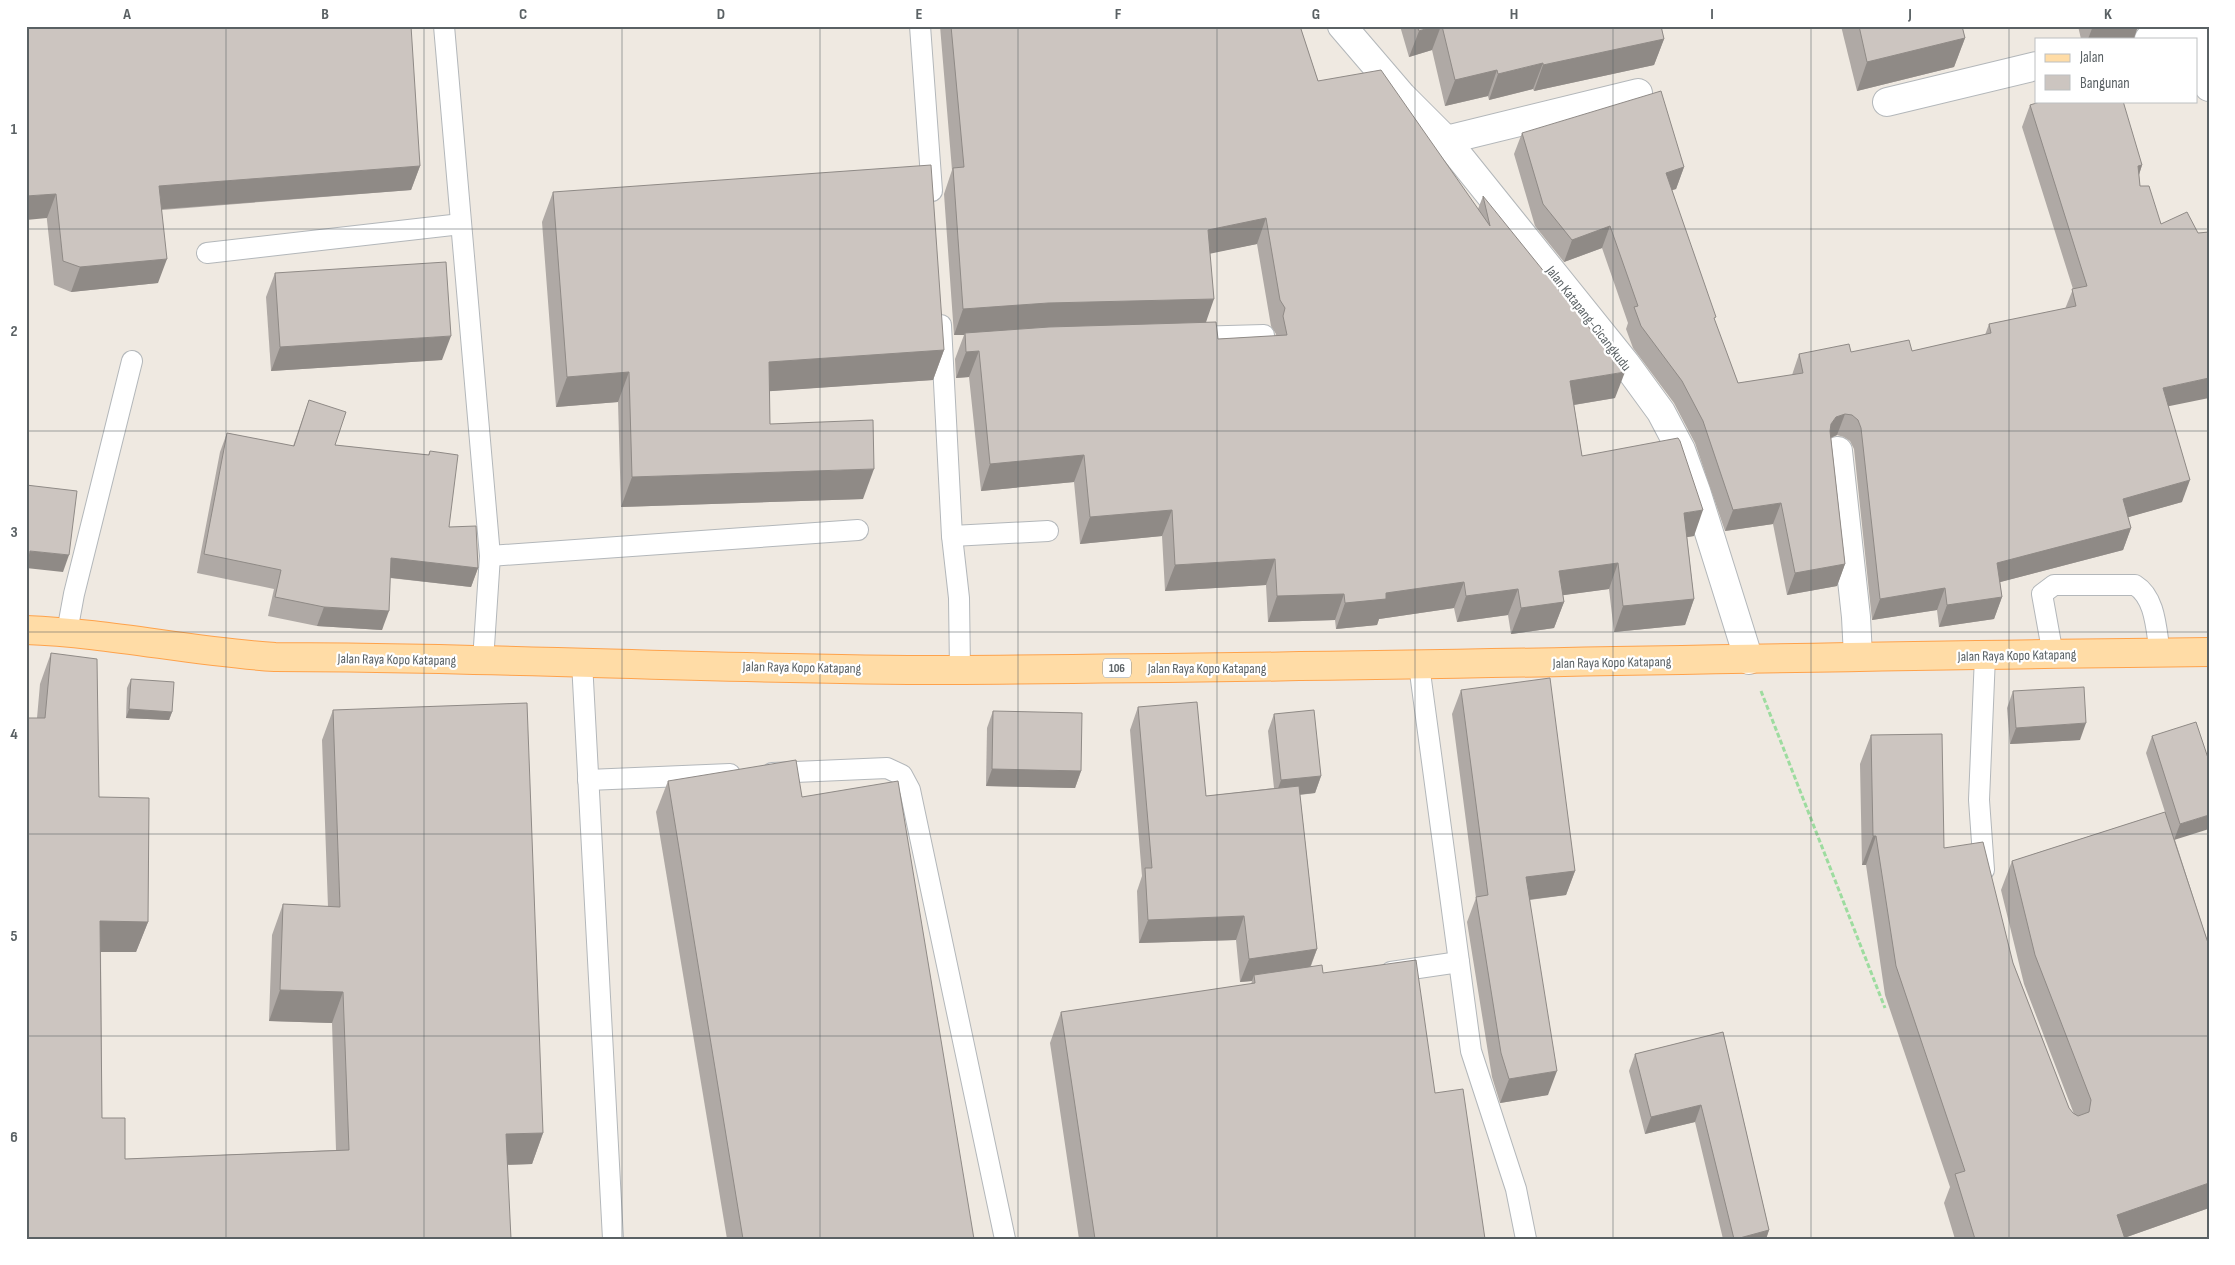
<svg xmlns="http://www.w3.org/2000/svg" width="2235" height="1265" font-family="'Sofia Sans Condensed',sans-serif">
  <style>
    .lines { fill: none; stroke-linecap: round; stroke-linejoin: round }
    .service-casing { stroke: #b3b7ba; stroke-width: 22 }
    .minor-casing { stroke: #b3b7ba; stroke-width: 30 }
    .tertiary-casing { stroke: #b3b7ba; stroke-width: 30 }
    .primary-casing { stroke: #fea24b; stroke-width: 30 }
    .path { stroke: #9ddc9f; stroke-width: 3; stroke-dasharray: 5 2.5; stroke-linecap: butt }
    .service { stroke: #fff; stroke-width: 20 }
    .minor { stroke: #fff; stroke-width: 28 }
    .tertiary { stroke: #fff; stroke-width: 28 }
    .primary { stroke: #ffdca6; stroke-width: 28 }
    .wall { fill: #afa9a5; fill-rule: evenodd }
    .shaded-wall { fill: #8f8a86 }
    .building { fill: #ccc5c0; stroke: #8f8a86 }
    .grid { fill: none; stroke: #5a6164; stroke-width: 1; stroke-opacity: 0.55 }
    .labels { text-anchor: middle; stroke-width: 4.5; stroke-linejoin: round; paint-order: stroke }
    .shield { fill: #fff; stroke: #8c9092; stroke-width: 1 }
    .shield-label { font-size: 12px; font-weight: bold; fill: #5a6164 }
    .street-label { font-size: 14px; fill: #5a6164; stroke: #fff }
    .neatline { fill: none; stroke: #5a6164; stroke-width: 2 }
    .grid-label { font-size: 16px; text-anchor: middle; font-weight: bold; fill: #5a6164 }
  </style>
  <rect width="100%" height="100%" fill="#efe9e1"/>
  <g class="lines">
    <g class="service-casing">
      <g id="service">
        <polyline points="444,26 490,556 483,661"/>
        <polyline points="920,26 932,191"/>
        <polyline points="207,253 461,224"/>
        <polyline points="941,325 952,536 959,598 960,670"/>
        <polyline points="1192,337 1264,335"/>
        <polyline points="952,536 1048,531"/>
        <polyline points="490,556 858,530"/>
        <polyline points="67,632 74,594 132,361"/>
        <path d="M 2053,655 L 2042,594 L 2054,585 L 2135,585 C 2156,598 2156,630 2160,653"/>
        <polyline points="582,662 613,1239"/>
        <polyline points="1419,665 1471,1051 1516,1189 1526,1239"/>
        <polyline points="772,773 887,768 902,775 910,790 1005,1239"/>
        <polyline points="588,780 730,774"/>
        <polyline points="1984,870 1979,800 1985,656"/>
        <polyline points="1391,972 1459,962"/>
      </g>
    </g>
    <g class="minor-casing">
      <g id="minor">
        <polyline points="2149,39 2199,26"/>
        <polyline points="2196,45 2209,87"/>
        <polyline points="1887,102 2036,66"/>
        <polyline points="1446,140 1638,93"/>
        <polyline points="1838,451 1856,617 1858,656"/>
      </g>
    </g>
    <g class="tertiary-casing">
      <polyline id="tertiary" points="1342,26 1402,96 1446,140 1626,364 1661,412 1681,450 1696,491 1749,660"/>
    </g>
    <g class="primary-casing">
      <path id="primary" d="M 26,630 C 110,633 192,652 275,657 C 499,657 722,670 946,670 C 1367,668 1788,656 2209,652"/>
    </g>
    <polyline class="path" points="1761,691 1885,1008"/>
    <use href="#service" class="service"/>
    <use href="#minor" class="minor"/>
    <use href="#tertiary" class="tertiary"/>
    <use href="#primary" class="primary"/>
  </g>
  <g class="wall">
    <polygon points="26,26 420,166 411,190 162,210 158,283 71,292 54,285"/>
    <path d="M 940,26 L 1300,26 L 1318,81 L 1478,209 L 1483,196 L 1615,398 L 1574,405 L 1582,456 L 1694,536 L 1687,537 L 1694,599 L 1685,625 L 1614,632 L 1609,589 L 1563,595 L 1564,602 L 1554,628 L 1511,634 L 1508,615 L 1457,622 L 1454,608 L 1379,619 L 1377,625 L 1336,629 L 1335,620 L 1268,622 L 1266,585 L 1165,591 L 1162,536 L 1080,544 L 1074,482 L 981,491 L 969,377 L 956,378 L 955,359 L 964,335 L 954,335 L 944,194 L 952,170 ZM 1257,244 L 1271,326 L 1276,334 L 1275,336 L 1218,339 L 1206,323 L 1210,253 Z"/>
    <polygon points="1400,26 1661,26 1664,39 1654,65 1534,91 1533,89 1489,100 1488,96 1445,106 1432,50 1409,57"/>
    <polygon points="1841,26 1962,26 1965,38 1954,67 1857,91"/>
    <polygon points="2078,26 2138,26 2134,38 2130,39 2081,39"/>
    <polygon points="2030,105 2142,165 2139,175 2140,186 2169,407 2182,502 2128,517 2131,528 2123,550 2000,582 2002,597 1994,619 1939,627 1937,610 1872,620 1854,449 1850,441 1844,437 1837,435 1831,438 1845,564 1837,586 1787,595 1773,524 1725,531 1695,443 1674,403 1633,348 1626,329 1628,323 1602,248 1564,262 1535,226 1514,154 1522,133 1684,167 1676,189 1672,190 1714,321 1738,383 1792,375 1799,354 1851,352 1912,351 1985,335 1989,324 2065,309 2073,289 2022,127"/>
    <polygon points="553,192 944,350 933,380 769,391 770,424 863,499 621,507 618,402 556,407 542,222"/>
    <polygon points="275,273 442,360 271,371 266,297"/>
    <polygon points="309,400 335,445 428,455 430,451 449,527 478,568 471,587 390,578 382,630 317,626 268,616 274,589 197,573 220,452 227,433 293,446"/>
    <polygon points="51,653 99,797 148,922 136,952 101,952 102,1118 125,1159 336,1150 332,1023 269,1021 272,935 283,904 328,907 322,740 333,710 543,1133 532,1164 508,1165 26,1239 37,718 40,684"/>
    <polygon points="131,679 172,712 169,720 126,718 127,688"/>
    <polygon points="1461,690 1575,871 1566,895 1530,900 1548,1095 1500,1103 1492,1077 1467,922 1476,898 1452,714"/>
    <polygon points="2013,691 2080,740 2010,744 2007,708"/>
    <polygon points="1138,707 1206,796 1274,788 1268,731 1274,714 1321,776 1315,793 1300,795 1317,949 1311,966 1323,973 1435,1093 1485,1239 1079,1239 1050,1043 1061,1012 1251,984 1252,981 1240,982 1236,940 1139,943 1137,891 1142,876 1130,730"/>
    <polygon points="993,711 1081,771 1075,788 986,786 987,728"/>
    <polygon points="1871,735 1944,848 2013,963 2069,1108 2073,1113 2074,1114 2024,984 2001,890 2012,861 2165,812 2146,753 2152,736 2209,761 2175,840 2209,946 2209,1208 2124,1238 2125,1239 1955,1239 1944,1203 1950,1187 1885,995 1866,865 1862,865 1860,764"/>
    <polygon points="668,781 802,797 974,1239 727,1239 656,812"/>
    <polygon points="1723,1032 1769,1230 1766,1239 1723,1239 1695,1122 1645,1134 1629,1071 1635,1054"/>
  </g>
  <g class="shaded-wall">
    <polygon points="1435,26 1441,26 1432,50 1409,57 1419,31"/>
    <polygon points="2093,26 2138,26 2134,38 2130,39 2088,39"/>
    <polygon points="1965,38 1954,67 1857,91 1867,62"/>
    <polygon points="1664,39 1654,65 1534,91 1543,65"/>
    <polygon points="1543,63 1533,89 1489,100 1498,74"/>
    <polygon points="1497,70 1488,96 1445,106 1455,80"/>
    <polygon points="2142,165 2135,187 2138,166"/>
    <polygon points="420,166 411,190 150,210 159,186"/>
    <polygon points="1684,167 1676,189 1658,194 1666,173"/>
    <polygon points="56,194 47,218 26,220 26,196"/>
    <polygon points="1266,218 1257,244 1199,256 1208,230"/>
    <polygon points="1610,226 1602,248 1564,262 1572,240"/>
    <polygon points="167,259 158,283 71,292 80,267"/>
    <polygon points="1214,299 1205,325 965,333 964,335 954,335 963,309 1048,303"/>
    <polygon points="451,336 442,360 271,371 280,347"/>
    <polygon points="944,350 933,380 758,392 769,362"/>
    <polygon points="979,351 969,377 956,378 966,352"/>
    <polygon points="629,372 618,402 556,407 567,377"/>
    <polygon points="1625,372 1615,398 1561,407 1570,381"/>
    <polygon points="2209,378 2209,398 2155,409 2163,388"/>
    <polygon points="1845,414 1837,435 1828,439 1831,424 1836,417"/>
    <polygon points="1084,455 1074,482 981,491 990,464"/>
    <polygon points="874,469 863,499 621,507 632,477"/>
    <polygon points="2190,480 2182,502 2115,521 2123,499"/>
    <polygon points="1781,503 1773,524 1725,531 1733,510"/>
    <polygon points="1172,510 1162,536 1080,544 1090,517"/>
    <polygon points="1703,510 1694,536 1675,539 1684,513"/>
    <polygon points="2131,528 2123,550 1989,585 1997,563"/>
    <polygon points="30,551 69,555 63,572 26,568 26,560"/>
    <polygon points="391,558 478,568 471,587 384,577"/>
    <polygon points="1275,559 1266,585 1165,591 1175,565"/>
    <polygon points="1618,563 1609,589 1550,597 1559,571"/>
    <polygon points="1845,564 1837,586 1787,595 1795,573"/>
    <polygon points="1464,582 1454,608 1379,619 1377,625 1336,629 1345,603 1386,593"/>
    <polygon points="1945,588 1937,610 1872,620 1880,599"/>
    <polygon points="1518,589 1508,615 1457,622 1466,596"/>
    <polygon points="1344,594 1335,620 1268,622 1277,596"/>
    <polygon points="2002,597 1994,619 1939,627 1947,605"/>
    <polygon points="1694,599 1685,625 1614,632 1623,606"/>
    <polygon points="1564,602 1554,628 1511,634 1521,608"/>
    <polygon points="324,607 389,611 382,630 317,626"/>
    <polygon points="129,709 172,712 169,720 126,718"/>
    <polygon points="2086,723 2080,740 2010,744 2016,728"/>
    <polygon points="992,769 1081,771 1075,788 986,786"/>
    <polygon points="1321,776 1315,793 1275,797 1281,780"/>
    <polygon points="2209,815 2209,829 2174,840 2180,824"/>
    <polygon points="1873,836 1876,836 1866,865 1862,865"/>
    <polygon points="1575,871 1566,895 1517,901 1526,877"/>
    <polygon points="1244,916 1236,940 1139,943 1148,920"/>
    <polygon points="100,921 148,922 136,952 89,952"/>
    <polygon points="1317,949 1308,972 1254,975 1252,981 1240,982 1249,959"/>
    <polygon points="280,990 343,992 332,1023 269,1021"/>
    <polygon points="1557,1071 1548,1095 1500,1103 1509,1079"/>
    <polygon points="1701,1105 1695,1122 1645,1134 1651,1117"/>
    <polygon points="543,1133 532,1164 495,1165 506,1134"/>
    <polygon points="2209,1183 2209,1208 2121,1239 2117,1215"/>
    <polygon points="1769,1230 1766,1239 1736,1239"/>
  </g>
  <g class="building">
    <polygon points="26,26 411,26 420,166 159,186 167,259 80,267 63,261 56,194 26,196"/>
    <polygon points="951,26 1300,26 1318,81 1381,70 1490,226 1483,196 1625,372 1570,381 1582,456 1678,438 1680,441 1703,510 1684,513 1694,599 1623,606 1618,563 1559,571 1564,602 1521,608 1518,589 1466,596 1464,582 1386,593 1386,599 1345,603 1344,594 1277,596 1275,559 1175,565 1172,510 1090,517 1084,455 990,464 979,351 966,352 965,333 1049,327 1216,322 1218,339 1287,335 1283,316 1285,308 1280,300 1266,218 1208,230 1214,299 1048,303 963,309 953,168 964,167"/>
    <polygon points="1417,26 1435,26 1419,31"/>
    <polygon points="1442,26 1661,26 1664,39 1543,65 1543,63 1498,74 1497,70 1455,80"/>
    <polygon points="1859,26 1962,26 1965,38 1867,62"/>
    <polygon points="1661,91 1684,167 1666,173 1716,317 1714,318 1738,383 1803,373 1799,354 1849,344 1851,352 1909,340 1912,351 1991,333 1989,324 2076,306 2072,289 2087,286 2030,105 2043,101 2123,101 2142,165 2138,166 2140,186 2149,186 2161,224 2187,212 2198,233 2209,232 2209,378 2163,388 2190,480 2123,499 2131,528 1997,563 2002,597 1947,605 1945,588 1880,599 1861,428 1858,420 1852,415 1845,414 1836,417 1831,424 1830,431 1845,564 1795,573 1781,503 1733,510 1703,421 1682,381 1641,326 1634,307 1638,306 1610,226 1572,240 1543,204 1522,133"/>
    <polygon points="931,165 944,350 769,362 770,424 873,420 874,469 632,477 629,372 567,377 553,192"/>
    <polygon points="446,262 451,336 280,347 275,273"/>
    <polygon points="309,400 346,412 335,445 429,455 430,451 458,455 449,527 476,526 478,568 391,558 389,611 324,607 275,597 281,570 204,554 227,433 294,446"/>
    <polygon points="26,485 77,491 69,555 30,551 29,560 26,560"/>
    <polygon points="51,653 97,659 99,797 149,798 148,922 100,921 102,1118 125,1118 125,1159 349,1150 343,992 280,990 283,904 340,907 333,710 527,703 543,1133 506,1134 511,1239 26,1239 26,718 45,718"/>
    <polygon points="1550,678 1575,871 1526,877 1557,1071 1509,1079 1501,1053 1476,897 1488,895 1461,690"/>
    <polygon points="131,679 174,682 172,712 129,709"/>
    <polygon points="2084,687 2086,723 2016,728 2013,691"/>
    <polygon points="1197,702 1206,796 1299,786 1317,949 1249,959 1244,916 1148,920 1145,868 1152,868 1138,707"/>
    <polygon points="1314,710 1321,776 1281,780 1274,714"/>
    <polygon points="993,711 1082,713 1081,771 992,769"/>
    <polygon points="2196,722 2209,761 2209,815 2180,824 2152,736"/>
    <polygon points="1942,734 1944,848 1983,842 2013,963 2069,1108 2073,1113 2078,1116 2089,1112 2091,1100 2035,955 2012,861 2165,812 2209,946 2209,1183 2117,1215 2125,1239 1975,1239 1955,1174 1965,1171 1896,966 1876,836 1873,836 1871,735"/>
    <polygon points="796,760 802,797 898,781 974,1239 743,1239 668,781"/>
    <polygon points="1416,960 1435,1093 1463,1089 1485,1239 1095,1239 1061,1012 1255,983 1254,975 1322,965 1323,973"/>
    <polygon points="1723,1032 1769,1230 1736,1239 1734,1239 1701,1105 1651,1117 1635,1054"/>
  </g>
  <path class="grid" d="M 226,26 L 226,1239M 424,26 L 424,1239M 622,26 L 622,1239M 820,26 L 820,1239M 1018,26 L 1018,1239M 1217,26 L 1217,1239M 1415,26 L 1415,1239M 1613,26 L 1613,1239M 1811,26 L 1811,1239M 2009,26 L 2009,1239M 26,229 L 2209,229M 26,431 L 2209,431M 26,632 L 2209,632M 26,834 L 2209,834M 26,1036 L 2209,1036"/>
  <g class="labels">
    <rect class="shield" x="1103" y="658.5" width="28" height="19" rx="4"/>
    <g class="shield-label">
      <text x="1117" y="672">106</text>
    </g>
    <g class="street-label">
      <text transform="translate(1589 318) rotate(52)" y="5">Jalan Katapang-Cicangkudu</text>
      <text transform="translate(2017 655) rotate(-1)" y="5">Jalan Raya Kopo Katapang</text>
      <text transform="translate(397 659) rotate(1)" y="5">Jalan Raya Kopo Katapang</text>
      <text transform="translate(1612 662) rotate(-1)" y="5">Jalan Raya Kopo Katapang</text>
      <text transform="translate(802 667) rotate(1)" y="5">Jalan Raya Kopo Katapang</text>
      <text x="1207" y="673">Jalan Raya Kopo Katapang</text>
    </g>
  </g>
  <rect width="2235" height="1265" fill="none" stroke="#ffffff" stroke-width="55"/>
  <rect x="2035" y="38" width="162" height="65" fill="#ffffff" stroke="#bdc0c1"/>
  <rect x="2045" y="54" width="25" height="8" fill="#ffdca6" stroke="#bdc0c1"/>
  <text x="2080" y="62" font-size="15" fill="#5a6164">Jalan</text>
  <rect x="2045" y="75" width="25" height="15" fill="#ccc5c0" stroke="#bdc0c1"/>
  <text x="2080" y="88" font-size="15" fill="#5a6164">Bangunan</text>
  <rect x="28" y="28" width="2180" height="1210" class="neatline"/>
  <g class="grid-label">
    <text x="127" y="19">A</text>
    <text x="325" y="19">B</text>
    <text x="523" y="19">C</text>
    <text x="721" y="19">D</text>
    <text x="919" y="19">E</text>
    <text x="1118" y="19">F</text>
    <text x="1316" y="19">G</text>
    <text x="1514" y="19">H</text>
    <text x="1712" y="19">I</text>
    <text x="1910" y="19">J</text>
    <text x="2108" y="19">K</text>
    <text x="14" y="134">1</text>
    <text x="14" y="336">2</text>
    <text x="14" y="537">3</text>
    <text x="14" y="739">4</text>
    <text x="14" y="941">5</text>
    <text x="14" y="1142">6</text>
  </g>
</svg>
